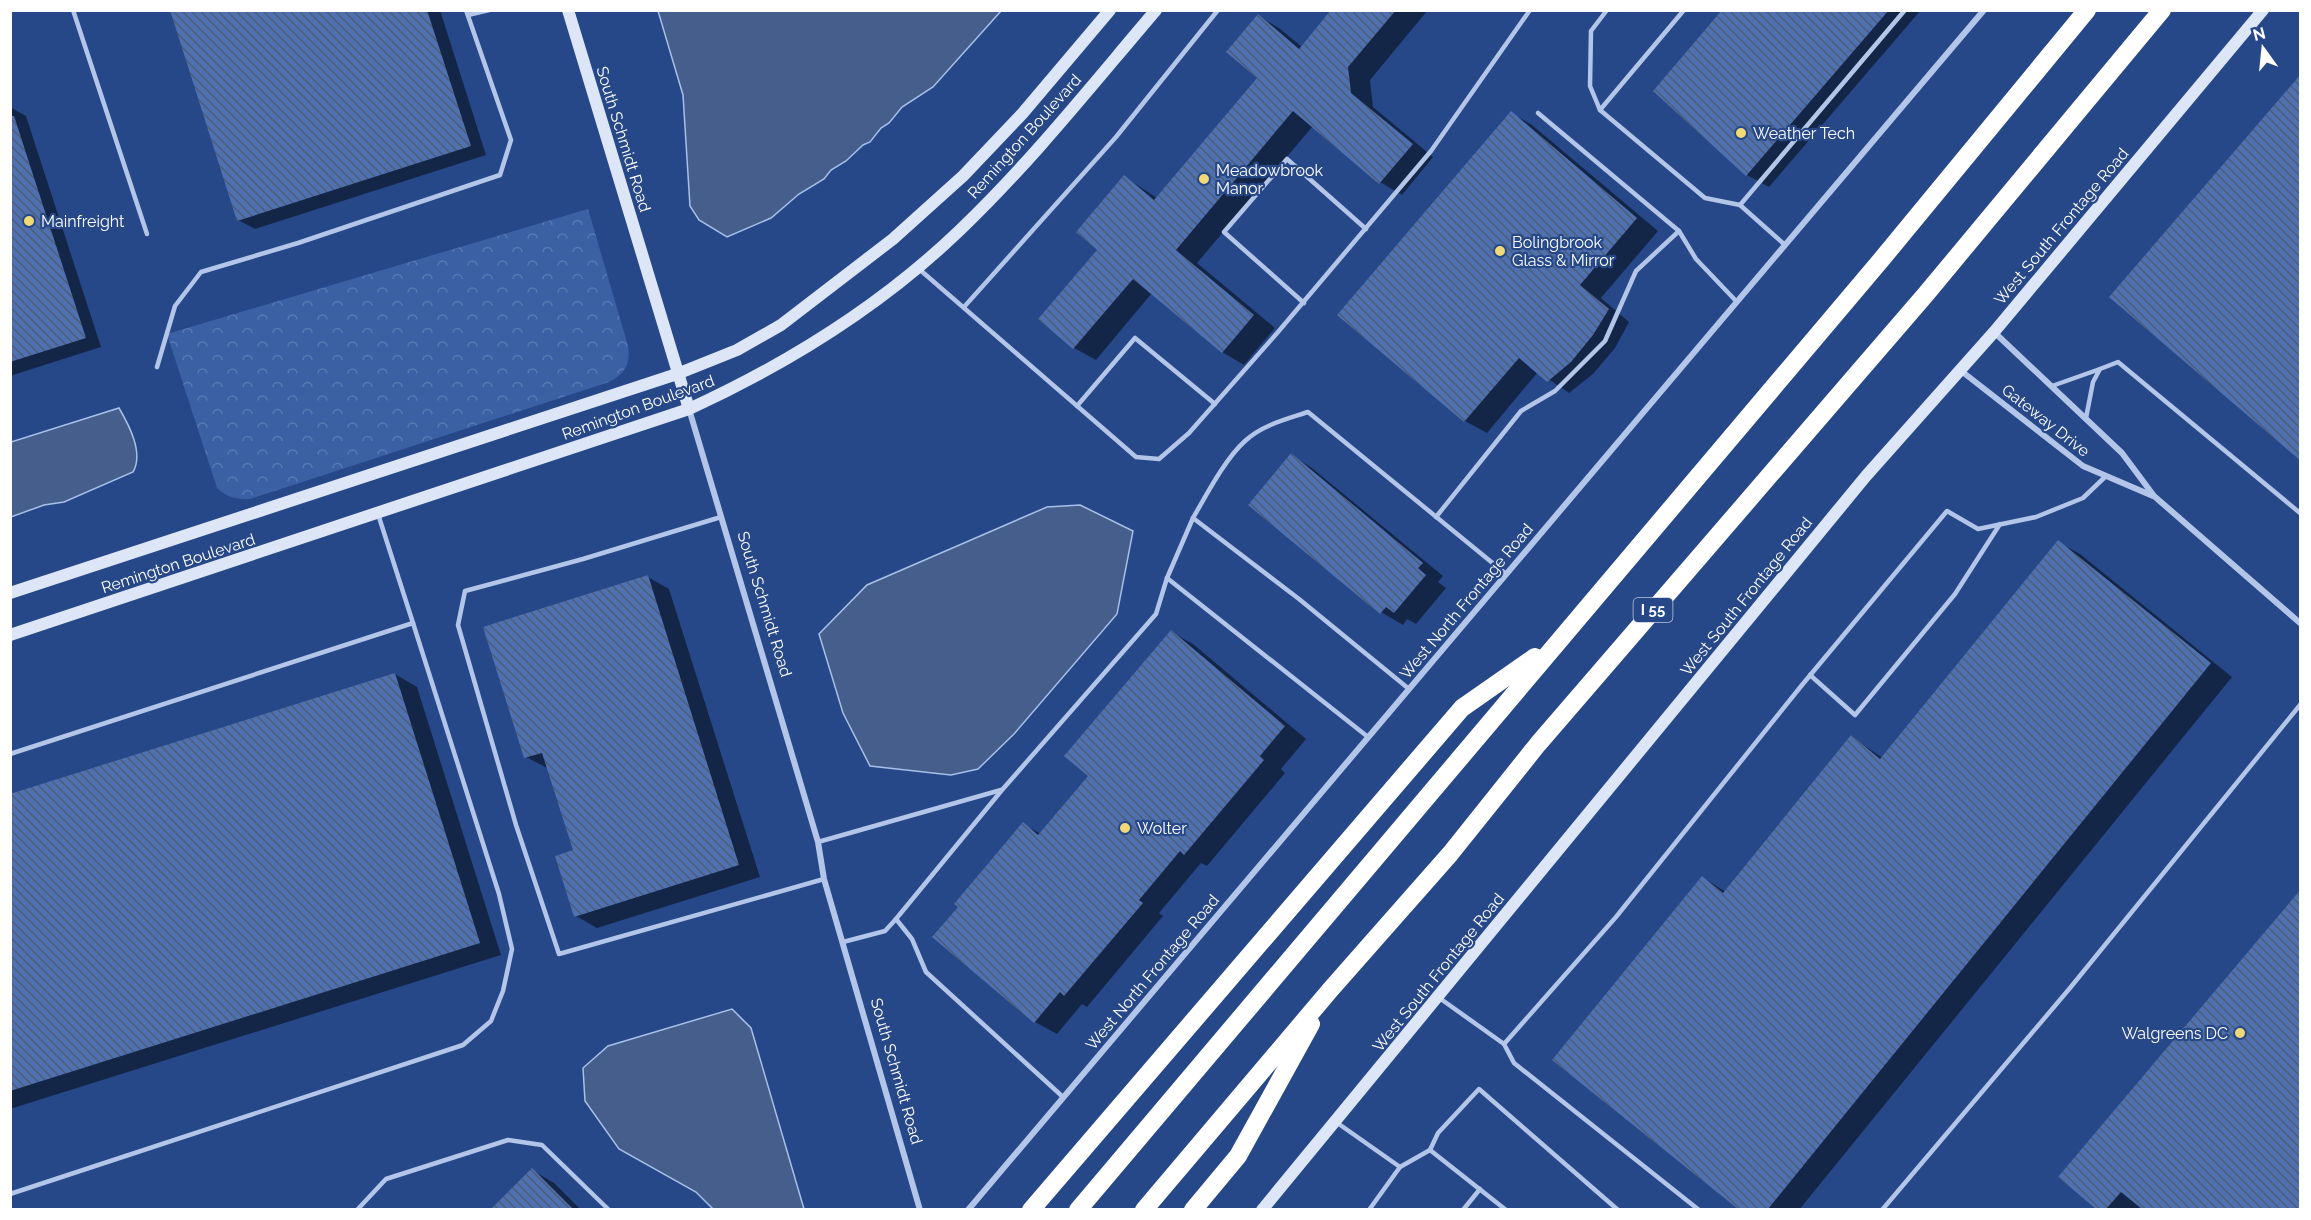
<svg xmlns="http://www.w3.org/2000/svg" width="2311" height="1220" font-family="Raleway,sans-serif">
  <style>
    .park { fill: url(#park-crowns) }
    .water { fill: #455e8b; stroke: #a7c0e9; stroke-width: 1.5 }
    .shadow { fill: #0007 }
    .building { fill: url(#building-back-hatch) }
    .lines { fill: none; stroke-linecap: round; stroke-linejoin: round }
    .lane { stroke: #b3c6e9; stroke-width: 4.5 }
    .street { stroke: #b3c6e9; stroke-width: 6 }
    .secondary { stroke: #dde6f7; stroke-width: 12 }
    .highway { stroke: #fff; stroke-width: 18 }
    .poi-dot { fill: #f1d978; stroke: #274888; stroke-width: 2 }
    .labels { text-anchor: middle; stroke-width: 4.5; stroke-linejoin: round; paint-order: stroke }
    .shield { fill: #274888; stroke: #bec8db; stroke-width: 1.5 }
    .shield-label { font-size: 15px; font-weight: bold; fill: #fff }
    .poi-label { font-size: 16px; fill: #fff; stroke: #274888; text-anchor: start }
    .street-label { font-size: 16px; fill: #fff; stroke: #274888 }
  </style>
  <defs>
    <pattern id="park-crowns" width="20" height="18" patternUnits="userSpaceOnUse" patternTransform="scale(1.5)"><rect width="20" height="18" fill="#3b61a4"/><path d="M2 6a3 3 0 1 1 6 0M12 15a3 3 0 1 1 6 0" fill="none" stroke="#5879b2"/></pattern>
    <pattern id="building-back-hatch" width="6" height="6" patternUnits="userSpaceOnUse" patternTransform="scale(1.5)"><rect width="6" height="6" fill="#4f71af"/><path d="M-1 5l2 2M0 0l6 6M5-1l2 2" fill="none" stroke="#4d5d79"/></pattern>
  </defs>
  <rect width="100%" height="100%" fill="#274888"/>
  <path class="park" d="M 588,209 L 628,346 C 631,365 624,374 609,382 L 250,499 C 236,499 228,498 217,488 L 167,334 Z"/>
  <g class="water">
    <polygon points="658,11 658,10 1001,11 933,87 902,107 889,123 881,128 870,142 863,145 846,161 831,170 824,179 799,194 771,218 727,237 699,220 690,206 683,95"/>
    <path d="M 119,408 C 129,425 144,453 133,472 L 64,502 L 44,505 L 11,517 L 11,442 Z"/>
    <polygon points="1080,505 1133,531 1117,614 1014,734 978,769 951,775 870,766 843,713 819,634 867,585 1047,507"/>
    <polygon points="732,1009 751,1028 804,1209 713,1209 696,1192 619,1149 585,1101 583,1068 608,1046"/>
  </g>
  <g class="shadow">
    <polygon points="171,10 440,10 486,155 255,229 238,220"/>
    <polygon points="1333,10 1428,10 1370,80 1373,107 1433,157 1402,195 1380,182 1313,126 1197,263 1275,328 1244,365 1222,352 1152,293 1096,360 1074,348 1040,319 1099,249 1125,177 1157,198 1259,78 1258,16 1279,28 1302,47"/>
    <polygon points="1724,10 1921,10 1769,187 1747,175"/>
    <polygon points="10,107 26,116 101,347 10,376"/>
    <polygon points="1511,113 1532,125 1658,231 1601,298 1629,322 1615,348 1593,374 1569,393 1538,372 1487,433 1465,421 1340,315"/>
    <polygon points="1291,455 1312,468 1443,576 1438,582 1446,588 1416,624 1407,619 1403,625 1381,612"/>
    <polygon points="2058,542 2080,554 2232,677 1799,1210 1740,1210 1554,1060 1702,877 1726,892 1851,737 1883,758"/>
    <polygon points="648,577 669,589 760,877 597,928 576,916 575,851 549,769 526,757"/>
    <polygon points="1171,632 1193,644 1306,739 1281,769 1285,773 1207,866 1201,863 1159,913 1163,916 1087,1007 1082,1004 1057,1034 1035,1022 935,937 1023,824 1041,834 1090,776"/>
    <polygon points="395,674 417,687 501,955 10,1109 10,796"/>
    <polygon points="2300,891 2300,1210 2144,1210 2140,1207 2138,1210 2098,1210 2060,1177"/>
    <polygon points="532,1170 554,1183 581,1210 493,1210"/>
  </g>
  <g class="building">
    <polygon points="170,10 427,10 471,146 237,221"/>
    <polygon points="1331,10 1396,10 1348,67 1351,93 1413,144 1379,184 1293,111 1176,250 1254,315 1222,353 1133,279 1073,349 1038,319 1097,250 1076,232 1124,175 1154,200 1257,78 1226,52 1258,14 1299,49"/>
    <polygon points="1722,10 1889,10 1746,176 1653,91"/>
    <polygon points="2301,74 2301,461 2109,297"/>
    <polygon points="1511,111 1637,218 1580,285 1609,309 1593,335 1571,362 1547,382 1519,358 1464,422 1337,315"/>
    <polygon points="10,116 14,116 86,338 10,362"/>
    <polygon points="1291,453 1423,563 1418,568 1426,575 1394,613 1386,607 1380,614 1248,505"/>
    <polygon points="2058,540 2211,663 1768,1209 1738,1209 1552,1060 1702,876 1723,893 1851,735 1880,759"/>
    <polygon points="648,575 739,865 574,917 555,856 573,850 542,753 524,758 483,627"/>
    <polygon points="1171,630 1285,726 1260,756 1264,760 1184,855 1180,851 1139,900 1143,903 1064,996 1060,992 1034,1023 932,937 958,907 954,904 1023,822 1038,835 1088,776 1064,756"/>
    <polygon points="395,673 480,943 10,1091 10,794"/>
    <polygon points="2301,889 2301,1209 2142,1209 2121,1192 2106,1209 2096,1209 2058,1177"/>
    <polygon points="532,1168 573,1209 491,1209"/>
  </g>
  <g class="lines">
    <g class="lane">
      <polyline points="73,10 147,234"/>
      <polyline points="1607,10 1591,31 1590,86 1600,110 1705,198 1740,205 1785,245"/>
      <polyline points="468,15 489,10"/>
      <polyline points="1600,110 1684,10"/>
      <polyline points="1538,113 1679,231"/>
      <polyline points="1740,205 1905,10"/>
      <polyline points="919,269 1136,457 1159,459 1189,433 1278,332 1431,151 1530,10"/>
      <polyline points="1304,303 1224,232 1287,159 1366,229"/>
      <polyline points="964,307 1116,137 1218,10"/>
      <polyline points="157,367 175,306 201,272 298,243 500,175 511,140 466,10"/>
      <polyline points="2100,369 2118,362 2300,513"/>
      <polyline points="2052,386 2100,369 2093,382 2086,418"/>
      <polyline points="1077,406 1135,338 1215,404"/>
      <polyline points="721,517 583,559 465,591 458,625 516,825 559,954 824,879"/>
      <polyline points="1436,517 1521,411 1555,391 1605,341 1636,271 1679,231 1696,259 1737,302"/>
      <path d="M 1193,518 C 1207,494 1225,459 1245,441 C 1262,425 1287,419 1308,412 L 1506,574"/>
      <polyline points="1167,578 1193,518 1299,599 1409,689"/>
      <polyline points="1810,675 1855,715 1955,594 2000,524"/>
      <polyline points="10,754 413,623 378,514"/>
      <polyline points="818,842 1001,790"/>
      <polyline points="896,919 912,939 926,972 1063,1097"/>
      <polyline points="843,942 885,931 896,919 1002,790 1156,614 1167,578 1368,737"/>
      <polyline points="1438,997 1504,1044 1616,917 1802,685 1947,511 1978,529 2036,517 2083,498 2106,476"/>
      <polyline points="1504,1044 1514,1063 1699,1210"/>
      <polyline points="1336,1122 1400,1167 1430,1150 1506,1210"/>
      <polyline points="1430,1150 1438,1133 1479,1089 1618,1210"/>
      <polyline points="10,1194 463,1045 491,1021 503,991 512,949 499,894 413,623"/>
      <polyline points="357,1210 386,1179 508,1140 542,1145 609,1210"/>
      <polyline points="1369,1210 1400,1167"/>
      <polyline points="1463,1210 1480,1189"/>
      <polyline points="1882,1210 2070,988 2300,705"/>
    </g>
    <g class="street">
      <polyline points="1994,332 2122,453 2154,496 2300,623"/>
      <polyline points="1960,370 2083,466 2153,496"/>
      <polyline points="689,409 818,842 824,879 920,1210"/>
      <polyline points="968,1210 1984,10"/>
    </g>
    <g class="secondary">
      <polyline points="568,10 689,409"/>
      <polyline points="10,593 677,374 737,350 781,325 893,239 963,176 1022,114 1110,10"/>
      <path d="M 10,635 L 689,409 C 787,364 881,306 960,230 C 1031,162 1092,85 1156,10"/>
      <polyline points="1262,1210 1866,476 1994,332 2263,10"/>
    </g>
    <g class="highway">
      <polyline points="1031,1210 1462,708 1535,657"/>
      <polyline points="1078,1210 1881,260 2087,10"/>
      <polyline points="1144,1210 1331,989 1450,854 1538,744 1926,294 2162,10"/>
      <polyline points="1193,1210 1238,1156 1311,1024"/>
    </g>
  </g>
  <g class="poi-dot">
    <circle cx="1741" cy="133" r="6"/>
    <circle cx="1204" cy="179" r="6"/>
    <circle cx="29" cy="221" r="6"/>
    <circle cx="1500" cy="251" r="6"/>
    <circle cx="1125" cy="828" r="6"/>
    <circle cx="2240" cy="1033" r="6"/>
  </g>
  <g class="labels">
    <rect class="shield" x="1633.5" y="598" width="39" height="24" rx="4.5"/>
    <g class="shield-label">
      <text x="1653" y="615">I 55</text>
    </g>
    <g class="poi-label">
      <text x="1753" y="139">Weather Tech</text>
      <text x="1216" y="176">Meadowbrook<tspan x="1216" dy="18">Manor</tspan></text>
      <text x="41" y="227">Mainfreight</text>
      <text x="1512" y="248">Bolingbrook<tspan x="1512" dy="18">Glass &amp; Mirror</tspan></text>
      <text x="1137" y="834">Wolter</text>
      <text x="2228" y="1039" text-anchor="end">Walgreens DC</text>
    </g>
    <g class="street-label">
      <text transform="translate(1024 136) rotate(-48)" y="6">Remington Boulevard</text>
      <text transform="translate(624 139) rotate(73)" y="6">South Schmidt Road</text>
      <text transform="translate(2061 226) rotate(-50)" y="6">West South Frontage Road</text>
      <text transform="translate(638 407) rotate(-20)" y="6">Remington Boulevard</text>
      <text transform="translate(2046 420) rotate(38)" y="6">Gateway Drive</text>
      <text transform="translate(178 563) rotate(-18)" y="6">Remington Boulevard</text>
      <text transform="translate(1746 596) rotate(-51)" y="6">West South Frontage Road</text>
      <text transform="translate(1466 601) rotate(-50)" y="6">West North Frontage Road</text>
      <text transform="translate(765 604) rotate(73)" y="6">South Schmidt Road</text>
      <text transform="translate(1152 972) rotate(-50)" y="6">West North Frontage Road</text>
      <text transform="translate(1438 972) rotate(-51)" y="6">West South Frontage Road</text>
      <text transform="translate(897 1071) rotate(74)" y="6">South Schmidt Road</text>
    </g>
  </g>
  <rect width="2311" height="1220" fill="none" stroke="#ffffff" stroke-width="24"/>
  <g transform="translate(2263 48) rotate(345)" stroke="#274888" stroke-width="4.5" paint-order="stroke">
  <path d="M0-4.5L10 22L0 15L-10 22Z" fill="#ffffff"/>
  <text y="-9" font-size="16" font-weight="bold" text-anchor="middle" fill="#ffffff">N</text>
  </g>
</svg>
